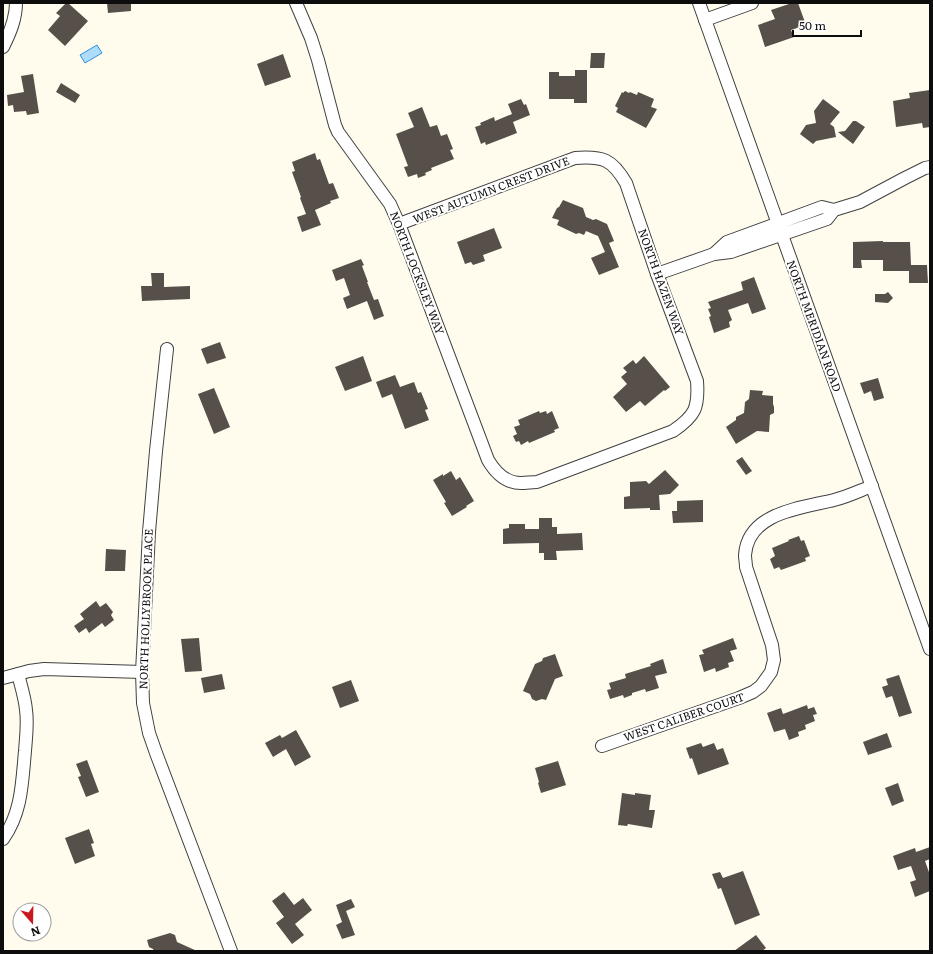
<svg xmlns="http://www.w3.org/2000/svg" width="933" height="954" font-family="Literata,serif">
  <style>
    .water { fill: #aedcfb; stroke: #2f90d8 }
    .building { fill: #574f49 }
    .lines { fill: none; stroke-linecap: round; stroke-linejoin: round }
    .minor-casing { stroke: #404040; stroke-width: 14 }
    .minor { stroke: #fff; stroke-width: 12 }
    .labels { text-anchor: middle; stroke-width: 4; stroke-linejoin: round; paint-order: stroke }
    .street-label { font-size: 11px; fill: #0d0d0d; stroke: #fff }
  </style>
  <rect width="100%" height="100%" fill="#fffcee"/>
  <polygon class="water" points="97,45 102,53 85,63 80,55"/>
  <g class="building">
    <polygon points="66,3 68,3 88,21 65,46 48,30 60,16 56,13"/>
    <polygon points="107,3 131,3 131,11 108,13"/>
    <polygon points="792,3 798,3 806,25 791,30 794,37 765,47 758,25 775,19 771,10"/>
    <polygon points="591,53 605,53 604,68 590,68"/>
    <polygon points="283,54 291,77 265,86 257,64"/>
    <polygon points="575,70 587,70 587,103 574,103 574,99 549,99 549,72 559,72 559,76 575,76"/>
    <polygon points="33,74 39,113 27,115 26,111 14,112 13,105 8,106 7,95 24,92 21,76"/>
    <polygon points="61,83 80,95 75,103 56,92"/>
    <polygon points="930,90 930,127 923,128 922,123 896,127 893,101 910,98 909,93"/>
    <polygon points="625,91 629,93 630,92 637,95 638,92 645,95 654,99 651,107 657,109 646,128 616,112 618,108 615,106 622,92 623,93"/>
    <polygon points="521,99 524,105 526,104 530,115 513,122 517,133 486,145 485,142 481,144 475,127 481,125 480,123 494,117 495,121 512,114 508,104"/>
    <polygon points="823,99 840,112 830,124 834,127 836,137 816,141 813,144 800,134 806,125 816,123 814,111"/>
    <polygon points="422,107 430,127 437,125 441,136 447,134 453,149 450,150 454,159 431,168 432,170 425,173 426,175 418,178 417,174 408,177 404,167 408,166 396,134 414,127 408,113"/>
    <polygon points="853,121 856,121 865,127 853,144 838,132 845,131"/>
    <polygon points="315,153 317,160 320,159 329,184 333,183 339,198 330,201 331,203 315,210 321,225 302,232 297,217 306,214 300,198 301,197 292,172 295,171 292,162"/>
    <polygon points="563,200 583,208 586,217 593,220 596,219 607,224 614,241 609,243 619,267 599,275 591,258 605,252 598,236 586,231 584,235 579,233 576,234 557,225 559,220 552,218 557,208 559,207"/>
    <polygon points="494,228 502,248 483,255 485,261 473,265 471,262 465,264 457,242"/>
    <polygon points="883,241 883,242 910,242 911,265 927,265 928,283 909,283 909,271 883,271 883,260 861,260 862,268 853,268 853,242"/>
    <polygon points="361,259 364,265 362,266 368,282 367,282 374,300 378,299 384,316 374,320 367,301 347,309 343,298 350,295 344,278 336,281 332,270"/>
    <polygon points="151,273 164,273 164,287 190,286 190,299 142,301 141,286 152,286"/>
    <polygon points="754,277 766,309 752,314 748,303 728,310 732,320 729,322 730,327 714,333 709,317 711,316 708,309 711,308 708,302 743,290 741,282"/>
    <polygon points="888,292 893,298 888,303 875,302 875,294 885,294"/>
    <polygon points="220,342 226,358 207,364 201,349"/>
    <polygon points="363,356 372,381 345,391 335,367"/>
    <polygon points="644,356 670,387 665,391 664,390 645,406 640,401 626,412 613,397 627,384 621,377 627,372 623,368 633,360 636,364"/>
    <polygon points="395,375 400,387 414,382 418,393 421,392 428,409 425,410 429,420 405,429 392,394 382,398 376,382"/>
    <polygon points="878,378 884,398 874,401 871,391 864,394 860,383"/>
    <polygon points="214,388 230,427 214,434 198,394"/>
    <polygon points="750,390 763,391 762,395 773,396 773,404 774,407 774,413 770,415 769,432 757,431 736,444 726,427 736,420 736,417 744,413 745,402 749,399"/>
    <polygon points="539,411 540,413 546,411 547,414 552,411 559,428 554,430 555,432 529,443 528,441 521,445 519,441 516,442 513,436 517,434 514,427 520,425 518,420"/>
    <polygon points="742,457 752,471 746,475 736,461"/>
    <polygon points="665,470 679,485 670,494 659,495 660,510 650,510 650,508 624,509 624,497 630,496 630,482 646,481 649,484"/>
    <polygon points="451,471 456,480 460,477 474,501 466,506 467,507 452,516 444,503 446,502 433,480 443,474 443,476"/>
    <polygon points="703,500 703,522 673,523 672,511 677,511 677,501"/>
    <polygon points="539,518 552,518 552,527 557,527 557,534 582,533 583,550 556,551 557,560 544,560 544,553 539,553 539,543 503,544 503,529 509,528 509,524 525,524 525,529 539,529"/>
    <polygon points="799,536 801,541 804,540 810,556 805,558 806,561 781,570 779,567 774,569 770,559 775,556 772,548 789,541 788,540"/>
    <polygon points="106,549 126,550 125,571 105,571"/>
    <polygon points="96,601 100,607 106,603 113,612 111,615 114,620 105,627 102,623 89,633 86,628 79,633 74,626 84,619 80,614"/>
    <polygon points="199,638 202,671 185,672 181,639"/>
    <polygon points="733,638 737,649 730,651 734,661 728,663 729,667 716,672 715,668 704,672 699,655 704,654 702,650"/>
    <polygon points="555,654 563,676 555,679 546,700 542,699 536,701 532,699 530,694 523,691 535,664 542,661 543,658"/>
    <polygon points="663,659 667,673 655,676 659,688 646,692 645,689 632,693 632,695 624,698 623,695 610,699 607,690 611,689 609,683 626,678 625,674 651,666 650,664"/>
    <polygon points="222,674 225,689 204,693 201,678"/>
    <polygon points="899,675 912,713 899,717 892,696 886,698 882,687 888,685 886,679"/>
    <polygon points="351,680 359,701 340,708 332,687"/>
    <polygon points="807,705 808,709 814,707 817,714 813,715 815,721 805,725 806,729 798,732 799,736 789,740 785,729 774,732 767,713 781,708 783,714"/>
    <polygon points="296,730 311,757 295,766 286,749 273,757 265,743 280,735 282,738"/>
    <polygon points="887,733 892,747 868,755 863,742"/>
    <polygon points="701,743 703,747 714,743 717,750 723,748 729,764 698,775 692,758 690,759 686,748"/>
    <polygon points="87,760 99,792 86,797 78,777 81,776 76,764"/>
    <polygon points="558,761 566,785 541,793 538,783 539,782 535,768"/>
    <polygon points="898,783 904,801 892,806 885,788"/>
    <polygon points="622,793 635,795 635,793 651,795 649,810 655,810 652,828 628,824 627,826 618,825"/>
    <polygon points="89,829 94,843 91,844 95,856 75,864 65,838"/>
    <polygon points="930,847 930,859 925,861 930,875 930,891 915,897 910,882 916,880 911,866 898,870 893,856 915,848 916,852"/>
    <polygon points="743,871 760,915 735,925 721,888 718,889 712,874 720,872 723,878"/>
    <polygon points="284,892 294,905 303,898 312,910 295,924 304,935 292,944 276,923 284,917 272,901"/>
    <polygon points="351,899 355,907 346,911 355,935 342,939 336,925 342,922 336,905"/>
    <polygon points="170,933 175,935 177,942 197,951 154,951 153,949 149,947 147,940"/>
    <polygon points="756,935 766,948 762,951 734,951"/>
  </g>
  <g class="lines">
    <g class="minor-casing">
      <g id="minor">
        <path d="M 296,3 L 311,38 L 318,60 L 335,125 L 338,132 L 390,204 L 399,224 L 488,460 C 495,472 505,483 521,483 C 526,483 532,482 537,482 L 673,431 C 695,416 699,408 697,381 L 657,274 L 626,183 C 612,159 603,156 575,158 L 399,224"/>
        <polyline points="699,3 930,649"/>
        <polyline points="705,20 752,3"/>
        <path d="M 3,47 C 10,33 16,19 16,3"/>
        <polyline points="834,210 822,207 727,242 714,254 731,252 827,219 834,210 860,202 905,178 925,168 930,167"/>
        <polyline points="657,274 714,254"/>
        <polyline points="167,349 156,451 149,532 142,672 143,703 149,733 156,753 231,951"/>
        <polyline points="3,678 29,671 44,669 142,672"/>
        <path d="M 602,746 L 739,698 L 753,692 L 761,686 L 771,672 L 774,660 L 772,645 L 746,567 C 746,563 745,559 745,555 C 748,512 802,508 834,500 C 847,497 859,491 872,486"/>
        <path d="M 3,839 C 22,812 22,783 25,751 C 26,737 28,724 26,710 C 25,698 21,686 18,674"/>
      </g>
    </g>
    <use href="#minor" class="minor"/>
  </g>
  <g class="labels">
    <g class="street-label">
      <text transform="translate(491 190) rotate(-21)" y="4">WEST AUTUMN CREST DRIVE</text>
      <text transform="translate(417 273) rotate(69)" y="4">NORTH LOCKSLEY WAY</text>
      <text transform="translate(661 282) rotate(70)" y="4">NORTH HAZEN WAY</text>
      <text transform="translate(814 326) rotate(70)" y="4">NORTH MERIDIAN ROAD</text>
      <text transform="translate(146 609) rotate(-88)" y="4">NORTH HOLLYBROOK PLACE</text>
      <text transform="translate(684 717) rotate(-19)" y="4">WEST CALIBER COURT</text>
    </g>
  </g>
  <rect width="933" height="954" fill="none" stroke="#0d0d0d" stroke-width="8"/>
  <g transform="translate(32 922) rotate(160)"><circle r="19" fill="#ffffff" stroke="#9e9e9e"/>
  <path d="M0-3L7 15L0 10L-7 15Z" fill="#c81a1e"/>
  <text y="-6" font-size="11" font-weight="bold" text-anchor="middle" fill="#0d0d0d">N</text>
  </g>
  <path d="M793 30v6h68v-6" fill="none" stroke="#0d0d0d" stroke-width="2"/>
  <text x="799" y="30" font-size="12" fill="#0d0d0d" stroke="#ffffff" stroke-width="3" paint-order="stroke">50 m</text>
</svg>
